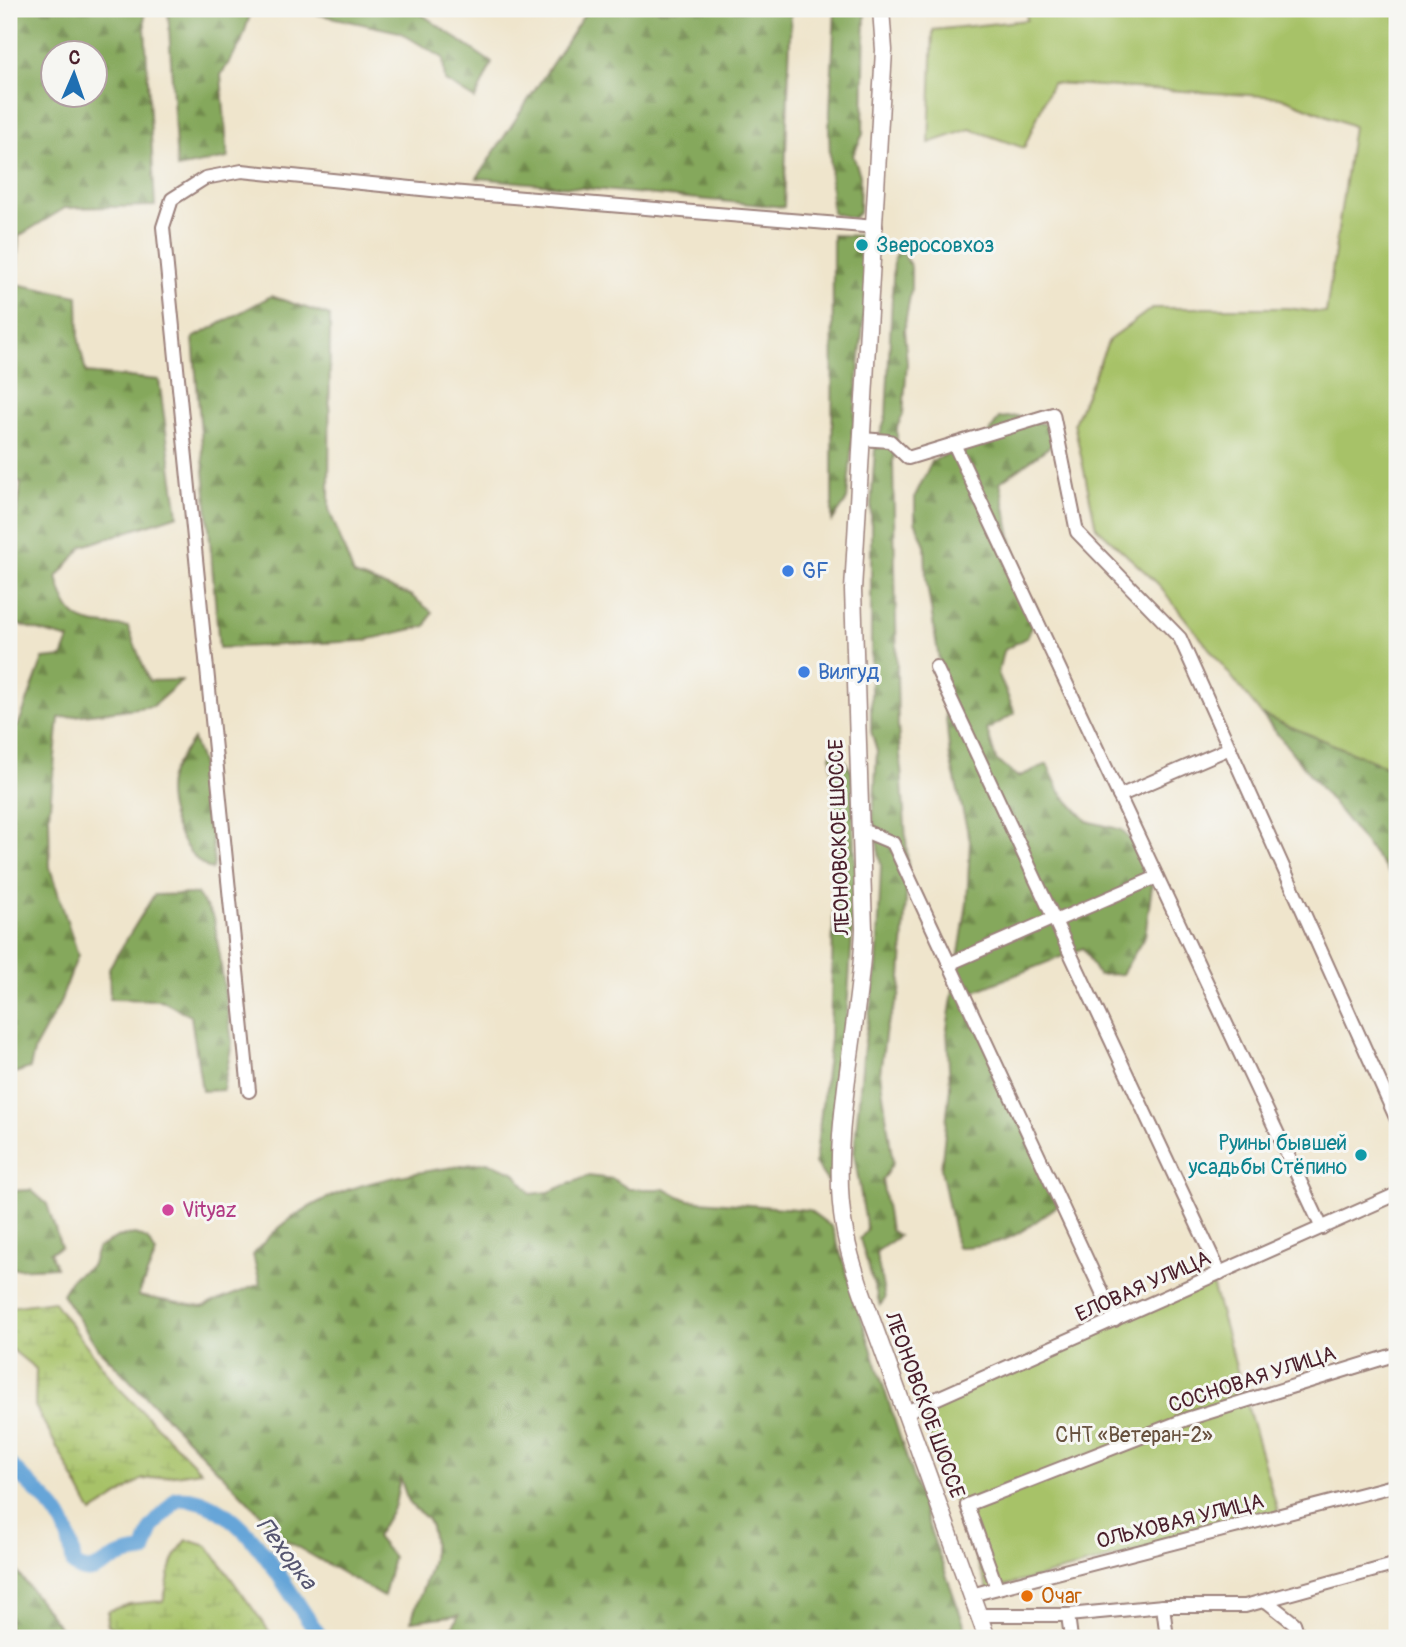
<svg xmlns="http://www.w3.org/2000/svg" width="1406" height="1647" font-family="Pangolin,sans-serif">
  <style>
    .green { fill: #a7c268; stroke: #78704a; stroke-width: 2 }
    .forest { fill: url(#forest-firs); stroke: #686444; stroke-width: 2; fill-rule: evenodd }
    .wetland { fill: url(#wetland-marsh); stroke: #78704a; stroke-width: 2 }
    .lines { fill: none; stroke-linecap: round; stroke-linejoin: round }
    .river { stroke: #66a5d8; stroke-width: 16 }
    .minor-casing { stroke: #9c827c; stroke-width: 16 }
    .major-casing { stroke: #9c827c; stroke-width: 19 }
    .minor { stroke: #fff; stroke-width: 12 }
    .major { stroke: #fff; stroke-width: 16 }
    .culture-dot { fill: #0f9aa8; stroke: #f6f6f2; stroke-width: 2.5 }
    .shop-dot { fill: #3f7fe0; stroke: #f6f6f2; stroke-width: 2.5 }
    .hotel-dot { fill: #d1479c; stroke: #f6f6f2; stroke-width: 2.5 }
    .food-dot { fill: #e8710a; stroke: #f6f6f2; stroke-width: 2.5 }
    .labels { text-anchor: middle; stroke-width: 6; stroke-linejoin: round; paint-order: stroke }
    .culture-label { font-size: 21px; fill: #0d838f; stroke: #f6f6f2; text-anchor: start }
    .shop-label { font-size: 21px; fill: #366cbe; stroke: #f6f6f2; text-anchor: start }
    .street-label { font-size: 21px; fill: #4a1f2b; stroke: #f6f6f2 }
    .hotel-label { font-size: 21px; fill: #b23c85; stroke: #f6f6f2; text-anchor: start }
    .park-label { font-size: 21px; fill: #66503d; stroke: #f6f6f2 }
    .food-label { font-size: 21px; fill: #c56008; stroke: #f6f6f2; text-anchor: start }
    .water-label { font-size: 23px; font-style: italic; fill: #555570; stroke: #f6f6f2 }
  </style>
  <defs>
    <pattern id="forest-firs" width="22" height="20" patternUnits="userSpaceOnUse" patternTransform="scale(1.75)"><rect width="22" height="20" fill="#85a85c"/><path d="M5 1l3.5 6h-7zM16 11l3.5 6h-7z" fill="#6f884c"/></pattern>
    <pattern id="wetland-marsh" width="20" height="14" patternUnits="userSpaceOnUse" patternTransform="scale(1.75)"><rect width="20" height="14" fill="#a7c268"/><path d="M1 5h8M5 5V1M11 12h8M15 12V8" fill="none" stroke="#91a65a"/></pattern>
  </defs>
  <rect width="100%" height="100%" fill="#f6f6f2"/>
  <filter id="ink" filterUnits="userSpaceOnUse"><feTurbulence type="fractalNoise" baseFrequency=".0143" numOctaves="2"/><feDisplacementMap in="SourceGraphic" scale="14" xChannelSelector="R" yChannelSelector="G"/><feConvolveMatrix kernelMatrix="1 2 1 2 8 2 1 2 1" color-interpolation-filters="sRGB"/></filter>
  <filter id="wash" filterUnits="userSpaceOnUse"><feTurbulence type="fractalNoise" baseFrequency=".00686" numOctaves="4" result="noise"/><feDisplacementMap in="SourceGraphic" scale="28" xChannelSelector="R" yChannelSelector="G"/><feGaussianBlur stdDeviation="1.57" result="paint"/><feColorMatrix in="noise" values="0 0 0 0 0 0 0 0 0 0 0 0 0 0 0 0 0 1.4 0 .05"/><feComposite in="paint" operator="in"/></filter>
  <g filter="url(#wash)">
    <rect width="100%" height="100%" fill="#efe5cc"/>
    <g class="green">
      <polygon points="1026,9 1397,9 1397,771 1262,715 1156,582 1096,527 1074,423 1109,340 1152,308 1287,308 1326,313 1353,126 1280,97 1052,83 1024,148 970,129 929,143 933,30 1027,20"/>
      <polygon points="1210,1277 1279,1515 988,1590 919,1407"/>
    </g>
    <g class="forest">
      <path d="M 9,9 L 144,9 L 155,206 L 65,208 L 19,236 L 16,284 L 78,296 L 79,341 L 86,373 L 159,380 L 178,515 L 83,546 L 57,577 C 70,627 82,622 128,627 L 149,681 L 182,680 L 153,706 L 59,718 L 49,815 L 50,868 L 78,955 L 59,1005 L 35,1048 L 30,1068 L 9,1075 L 9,726 L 18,726 L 43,659 L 62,657 L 69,639 L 16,624 L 9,629 L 9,518 L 17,512 L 21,482 L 9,483 ZM 52,52 L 94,52 L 94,94 L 52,94 Z"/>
      <polygon points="168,9 252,9 241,43 221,75 228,158 177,168"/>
      <polygon points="306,9 414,9 492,63 475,99 445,81 443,58 399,32 312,13"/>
      <polygon points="588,9 791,9 784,207 477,178"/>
      <polygon points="835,9 865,9 863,134 853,155 860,175 859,213 853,218 832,213 829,130"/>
      <polygon points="833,235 871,236 847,500 832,521"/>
      <polygon points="898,251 903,253 911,267 911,290 904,330 907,363 903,415 897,427 897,447 893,461 898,726 908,867 900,994 886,1028 880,1073 893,1163 882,1180 890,1230 899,1236 876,1252 885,1299 880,1305 860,1239 867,1230 854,1154 864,1046 877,967 881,865 873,819 877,751 871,731 871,507 875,449 886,416 894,259"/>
      <polygon points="271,296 330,316 329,509 354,575 410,595 432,612 426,626 362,641 219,648 193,338"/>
      <path d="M 1017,416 L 1047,425 L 1053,444 L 1000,482 L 1020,582 L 1038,609 L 1027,637 L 1003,651 L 998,673 L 1015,713 L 987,730 L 996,760 L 1018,777 L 1047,764 L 1060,792 L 1087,821 L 1122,830 L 1143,857 L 1152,886 L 1145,936 L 1122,974 L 1098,975 L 1083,948 L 965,995 L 1058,1205 C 1019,1234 1008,1246 957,1247 L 941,1169 L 950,1087 L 947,1029 L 967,903 L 970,841 L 950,758 L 942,678 L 926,578 L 925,545 L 915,521 L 915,496 L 932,461 L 987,436 L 999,418 Z"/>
      <polygon points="1262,715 1397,771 1397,883"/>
      <path d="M 193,739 L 206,777 L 214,864 L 212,870 C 184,859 161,806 170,777 C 174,764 186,750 193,739 Z"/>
      <polygon points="831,750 838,750 852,772 856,879 836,1172 828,1182 815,1163 830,1038 835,853"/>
      <polygon points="197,894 214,918 232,1042 223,1090 202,1091 191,1016 161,1000 110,999 109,968 154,895"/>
      <path d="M 487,1162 L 514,1172 L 531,1194 L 549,1192 L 588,1176 L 613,1179 L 629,1189 L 664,1189 L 688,1200 L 809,1210 L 832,1227 L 928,1524 L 969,1638 L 446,1638 L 459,1615 L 411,1621 C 420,1590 443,1554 429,1522 C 426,1515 418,1512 413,1507 C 406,1500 404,1487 400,1478 L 395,1505 L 376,1537 L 393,1557 L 384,1597 L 287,1541 L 98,1348 L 62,1294 L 72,1278 L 91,1266 L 97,1249 L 117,1237 L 135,1234 L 147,1239 L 156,1253 L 138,1296 L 202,1307 L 260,1284 L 253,1255 C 310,1182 402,1175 487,1162 Z"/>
      <polygon points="31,1190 47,1204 61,1247 50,1252 56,1267 9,1269 9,1191"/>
      <polygon points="9,1561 65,1634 81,1638 9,1638"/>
    </g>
    <g class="wetland">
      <polygon points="53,1301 118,1387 201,1471 141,1480 92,1513 35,1406 36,1369 10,1348 9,1343 9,1307"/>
      <path d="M 187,1540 L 208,1546 L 274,1638 L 124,1638 L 107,1624 L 108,1611 L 129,1604 L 163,1601 C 171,1575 167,1562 187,1540 Z"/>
    </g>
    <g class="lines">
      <path class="river" d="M 9,1464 C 45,1503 67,1506 74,1565 C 93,1579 102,1562 121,1556 C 128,1553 136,1552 144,1551 L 152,1527 L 177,1499 C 242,1493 287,1594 321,1638"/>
    </g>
  </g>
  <g filter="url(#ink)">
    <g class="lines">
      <g class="minor-casing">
        <g id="minor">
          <polyline points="861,439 890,441 908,458 1053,414 1077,532 1180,638 1397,1120"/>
          <polyline points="954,444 1322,1228"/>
          <polyline points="936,667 1220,1273"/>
          <polyline points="1119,796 1230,748"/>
          <polyline points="862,830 893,843 1115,1320"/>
          <polyline points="1055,921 1157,877"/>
          <polyline points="949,964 1054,918"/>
          <polyline points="249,1091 163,227 172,199 205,178 242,171 451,192 876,227"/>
          <polyline points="904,1413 1397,1194"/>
          <polyline points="997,1588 967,1505 1187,1419 1397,1354"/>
          <polyline points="971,1595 1397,1485"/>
          <polyline points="1266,1601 1294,1623 1299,1638"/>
          <polyline points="1163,1606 1167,1638"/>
          <polyline points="979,1615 1068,1615 1163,1606 1245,1606 1397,1564"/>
          <polyline points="1068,1615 1071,1638"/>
        </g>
      </g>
      <g class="major-casing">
        <path id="major" d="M 881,9 L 884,50 L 853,590 L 864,928 C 861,1022 828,1137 844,1227 C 849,1257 860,1286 870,1315 L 987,1638"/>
      </g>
      <use href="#minor" class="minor"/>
      <use href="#major" class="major"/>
    </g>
  </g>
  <g class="culture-dot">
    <circle cx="862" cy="245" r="7"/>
    <circle cx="1361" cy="1155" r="7"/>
  </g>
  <g class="shop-dot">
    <circle cx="788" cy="571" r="7"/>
    <circle cx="804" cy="672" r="7"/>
  </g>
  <circle class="hotel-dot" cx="168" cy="1210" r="7"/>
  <circle class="food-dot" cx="1027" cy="1596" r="7"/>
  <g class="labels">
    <g class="culture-label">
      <text x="876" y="252">Зверосовхоз</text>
      <text x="1347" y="1150" text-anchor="end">Руины бывшей<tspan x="1347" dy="24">усадьбы Стёпино</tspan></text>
    </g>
    <g class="shop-label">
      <text x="802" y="578">GF</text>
      <text x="818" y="679">Вилгуд</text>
    </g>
    <g class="street-label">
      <text transform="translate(839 837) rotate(-92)" y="7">ЛЕОНОВСКОЕ ШОССЕ</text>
      <text transform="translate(1143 1286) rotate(-24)" y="7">ЕЛОВАЯ УЛИЦА</text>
      <text transform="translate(1252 1379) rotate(-18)" y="7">СОСНОВАЯ УЛИЦА</text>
      <text transform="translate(925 1405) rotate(70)" y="7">ЛЕОНОВСКОЕ ШОССЕ</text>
      <text transform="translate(1180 1521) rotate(-14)" y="7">ОЛЬХОВАЯ УЛИЦА</text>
    </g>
    <g class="hotel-label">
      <text x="182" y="1217">Vityaz</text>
    </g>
    <g class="park-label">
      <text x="1134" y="1442">СНТ «Ветеран-2»</text>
    </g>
    <g class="food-label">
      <text x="1041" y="1603">Очаг</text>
    </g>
    <g class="water-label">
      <text transform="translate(287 1553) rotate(53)" y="8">Пехорка</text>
    </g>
  </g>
  <rect width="1406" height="1647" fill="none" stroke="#f6f6f2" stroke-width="35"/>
  <g transform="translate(74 74) rotate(2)"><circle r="33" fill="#f6f6f2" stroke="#b1a0a2" stroke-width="2"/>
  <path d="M0-5L12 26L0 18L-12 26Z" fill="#1f6fb2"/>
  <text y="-10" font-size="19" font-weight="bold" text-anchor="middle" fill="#4a1f2b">С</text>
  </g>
</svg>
